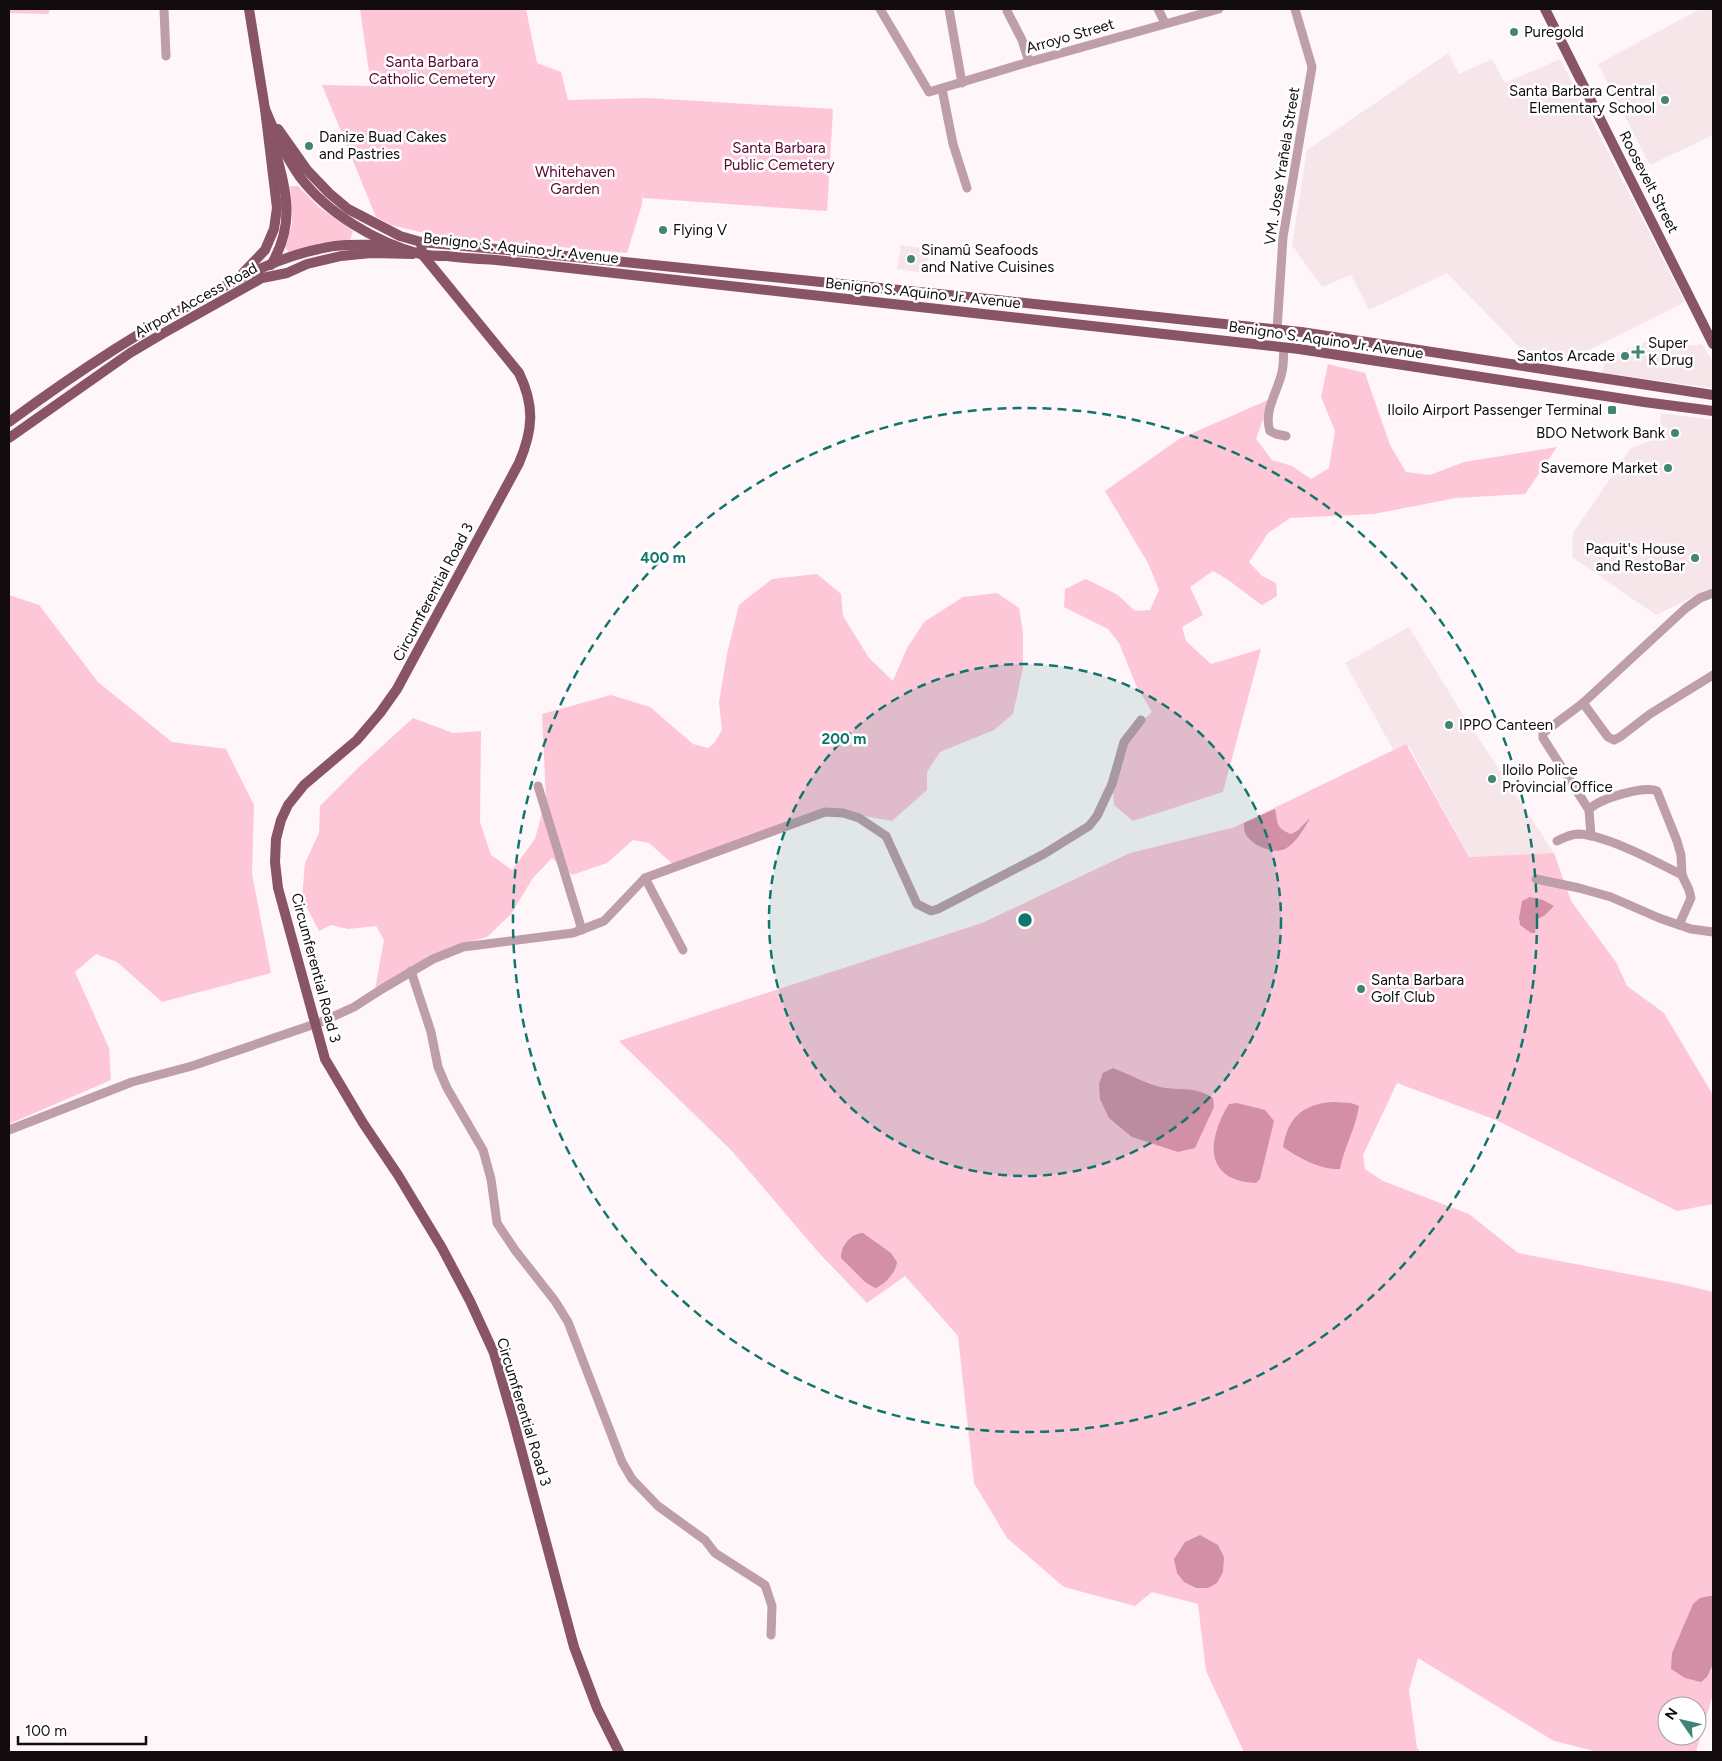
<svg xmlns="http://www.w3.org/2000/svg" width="1722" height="1761" font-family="Figtree,sans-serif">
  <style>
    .built { fill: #f6e6ea }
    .green { fill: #fdc7d8; fill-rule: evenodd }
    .water { fill: #d38fa6 }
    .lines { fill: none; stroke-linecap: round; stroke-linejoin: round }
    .minor { stroke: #be9ea8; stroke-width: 9 }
    .major { stroke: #885466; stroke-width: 10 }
    .ring { fill: none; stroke: #0f766e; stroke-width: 2.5; stroke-dasharray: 9 6 }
    .poi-dot { fill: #428475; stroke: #fff; stroke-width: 2 }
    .labels { text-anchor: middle; stroke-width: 5; stroke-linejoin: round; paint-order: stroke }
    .poi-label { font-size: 15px; fill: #120c0e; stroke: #fff; text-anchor: start }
    .street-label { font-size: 15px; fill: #120c0e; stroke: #fff }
    .park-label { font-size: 15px; fill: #590730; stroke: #fff }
    .centre { fill: #0f766e; stroke: #fff; stroke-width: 2.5 }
    .ring-label { font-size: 15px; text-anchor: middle; font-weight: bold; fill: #0f766e; stroke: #fff; stroke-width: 5; stroke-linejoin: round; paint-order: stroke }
  </style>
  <rect width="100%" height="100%" fill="#fef6f8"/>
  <g class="built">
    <polygon points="1700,9 1713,9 1713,135 1650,165 1598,64"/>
    <polygon points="1448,53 1459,74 1492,59 1505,83 1560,59 1685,302 1579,355 1556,361 1536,357 1524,352 1447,273 1369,310 1351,275 1322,287 1292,245 1307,150"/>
    <polygon points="901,245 930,249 926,273 897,269"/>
    <polygon points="1658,337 1664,349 1702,344 1713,362 1713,388 1602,373 1605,358"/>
    <polygon points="1661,413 1713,420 1713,587 1656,615 1572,557 1573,533 1631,448 1648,442 1653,438 1660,429"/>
    <polygon points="1409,627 1460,710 1554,853 1469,857 1409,746 1395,753 1345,663"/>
  </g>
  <g class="green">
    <polygon points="9,9 50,9 48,14 9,13"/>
    <polygon points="360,9 526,9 537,63 561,72 568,100 647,98 833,109 827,211 643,198 643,192 642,204 627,253 437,236 391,225 376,217 322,85 371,86"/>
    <polygon points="290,186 298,186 319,207 353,231 350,240 289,252 285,248 292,223"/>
    <path d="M 1328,364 L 1365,373 L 1390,445 L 1406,472 L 1430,475 L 1464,462 L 1557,447 L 1525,494 L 1456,498 L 1374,514 L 1290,518 L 1268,533 L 1249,562 L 1262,576 L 1276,583 L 1277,596 L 1262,605 C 1245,594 1231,580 1213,571 L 1190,587 L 1203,615 L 1182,627 L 1186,641 L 1211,664 L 1261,649 L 1223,792 L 1133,821 L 1114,805 L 1112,775 L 1126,735 L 1152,712 L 1136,685 L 1119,643 L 1108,629 L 1064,607 L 1065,589 L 1086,579 L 1118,595 L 1135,611 L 1150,610 L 1159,590 L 1148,563 L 1105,491 L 1179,439 L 1270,399 L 1256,439 L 1272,460 L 1292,466 L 1311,479 L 1329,468 L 1335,431 L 1321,397 Z"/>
    <polygon points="817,574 841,594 843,616 869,658 893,681 907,648 924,622 963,597 997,593 1019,608 1023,633 1023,668 1013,714 994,730 940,752 927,772 927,790 892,821 830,810 676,867 649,843 633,840 607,863 572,875 552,858 533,878 511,914 487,937 459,945 374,995 384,940 376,926 348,929 331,925 319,931 302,898 305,863 319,833 320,806 359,767 413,718 453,733 481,731 480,822 491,855 512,870 535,839 546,798 542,714 611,695 650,707 693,744 708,748 715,742 722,730 719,702 727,654 739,605 772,579"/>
    <polygon points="9,595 39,605 98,682 172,742 226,749 254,805 252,874 271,973 162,1002 117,962 96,954 75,972 109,1048 111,1080 9,1124"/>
    <path d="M 1406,744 L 1469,857 L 1554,853 L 1571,901 L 1616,962 L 1627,986 L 1664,1013 L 1713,1095 L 1713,1204 L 1677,1211 L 1496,1120 L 1397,1083 L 1363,1155 L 1365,1169 L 1383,1181 L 1469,1214 L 1518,1253 L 1680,1284 L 1713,1292 L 1713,1694 L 1696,1752 L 1598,1752 L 1554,1741 L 1418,1658 L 1409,1690 L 1417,1748 L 1420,1752 L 1244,1752 L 1206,1671 L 1198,1604 L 1152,1592 L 1135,1606 L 1064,1587 L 1007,1538 L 974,1483 L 958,1336 L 905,1276 L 867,1303 L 819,1253 L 732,1151 L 619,1041 L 982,923 L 1130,853 L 1235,827 ZM 1667,1706 L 1697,1706 L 1697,1736 L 1667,1736 Z"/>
  </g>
  <g class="water">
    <path d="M 1275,809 C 1278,822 1275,828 1291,834 L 1297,831 L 1310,818 C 1304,829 1296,843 1285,849 C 1273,855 1252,845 1246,835 C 1244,831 1244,827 1244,823 Z"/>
    <polygon points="1530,897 1543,900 1554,906 1545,915 1536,920 1535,933 1531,933 1520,925 1519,918 1522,901"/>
    <path d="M 1113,1068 C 1129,1074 1144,1083 1160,1087 C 1181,1091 1195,1086 1213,1098 L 1214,1107 L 1195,1148 L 1178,1152 L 1132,1137 L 1109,1118 L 1100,1099 L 1099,1084 L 1103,1073 Z"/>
    <path d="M 1333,1102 L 1351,1103 L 1359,1106 C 1356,1128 1344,1147 1340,1169 C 1320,1170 1299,1158 1283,1147 C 1288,1118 1302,1104 1333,1102 Z"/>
    <path d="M 1237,1103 L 1265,1110 L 1274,1121 L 1260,1179 L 1256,1183 C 1203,1181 1207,1139 1229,1104 Z"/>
    <path d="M 863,1233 L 891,1253 L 897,1262 C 896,1272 885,1285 875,1288 L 865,1282 L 841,1258 C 840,1247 851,1233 863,1233 Z"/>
    <polygon points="1200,1535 1218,1545 1224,1557 1223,1572 1217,1583 1208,1588 1196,1588 1184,1582 1177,1573 1174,1559 1185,1542"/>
    <polygon points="1710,1596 1713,1596 1713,1664 1707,1677 1701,1682 1685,1678 1671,1669 1672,1653 1693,1604 1700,1598"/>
  </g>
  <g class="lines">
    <g class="minor">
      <polyline points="164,9 166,56"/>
      <polyline points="880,9 929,92 1029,62 1219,9"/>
      <polyline points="949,9 962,83"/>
      <polyline points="1158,9 1165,23"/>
      <polyline points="1007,11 1022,40 1029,62"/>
      <polyline points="942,89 953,144 967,188"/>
      <polyline points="1277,330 1283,237 1312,67 1295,9"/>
      <path d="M 1284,348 C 1283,356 1284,364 1282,372 C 1278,391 1263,411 1270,431 L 1276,434 L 1286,436"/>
      <polyline points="1583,703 1608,737 1614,740 1620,737 1650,714 1713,675"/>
      <polyline points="538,786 582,930"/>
      <path d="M 1589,810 C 1597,799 1645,785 1657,791 L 1677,841 L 1681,855 L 1682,875"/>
      <polyline points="1591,836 1589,810 1543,738 1543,733 1583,703 1686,608 1700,598 1713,593"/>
      <path d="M 1557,841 C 1563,838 1571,834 1578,834 C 1607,835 1656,862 1682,875 L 1689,890 L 1691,898 L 1679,925"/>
      <polyline points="645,878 683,950"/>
      <polyline points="1536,879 1579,888 1611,897 1659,918 1691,929 1713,932"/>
      <polyline points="411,971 431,1032 438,1067 447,1088 483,1150 491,1179 497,1223 515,1250 555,1301 568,1322 622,1462 632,1479 658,1506 705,1540 715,1553 765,1585 772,1606 771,1635"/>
      <polyline points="9,1130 132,1082 192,1066 321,1022 354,1007 382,989 433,959 463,947 573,933 604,921 645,878 825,812 843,813 859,818 886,836 917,904 931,911 938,909 1044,854 1089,826 1097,816 1112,784 1124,742 1141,720"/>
    </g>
    <g class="major">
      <polyline points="1545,9 1713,344"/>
      <path d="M 265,109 C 275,133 285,156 300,177 C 328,214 376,242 420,254 C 429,256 438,256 447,256 C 463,258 480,259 496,260 L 1299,349 L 1644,402 L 1713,411"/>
      <polyline points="278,129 307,170 329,193 348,209 400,236 421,242 507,250 988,299 1301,332 1713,395"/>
      <path d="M 421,242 L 422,254 L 519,373 C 535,406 533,430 519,463 L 397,689 L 380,713 L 357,740 L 304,785 L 288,805 L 281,820 L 276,839 L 275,862 L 278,888 L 325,1059 L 363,1123 L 398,1175 L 442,1248 L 470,1301 L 494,1353 L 513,1419 L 574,1647 L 597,1708 L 619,1752"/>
      <path d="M 271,265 C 297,222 285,187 273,142"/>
      <polyline points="243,273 265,250 274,229 277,208 265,109 249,9"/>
      <path d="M 9,422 C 74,374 142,329 214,292 C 247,274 281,257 319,249 C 342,243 367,245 390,245"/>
      <polyline points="9,438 130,353 162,334 262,278 287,273 307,264 341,256 371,253 413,254"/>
    </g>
  </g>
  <circle cx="1025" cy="920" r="256" fill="#0f766e" fill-opacity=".12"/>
  <g class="ring">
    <circle cx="1025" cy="920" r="256"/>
    <circle cx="1025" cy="920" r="512"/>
  </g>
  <g class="poi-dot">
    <circle cx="1514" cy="32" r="5"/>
    <circle cx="1665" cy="100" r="5"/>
    <circle cx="309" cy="146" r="5"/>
    <circle cx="663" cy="230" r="5"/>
    <circle cx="911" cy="259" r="5"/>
    <path d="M1635.5 344.5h5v5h5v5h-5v5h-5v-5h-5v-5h5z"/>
    <circle cx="1625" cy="356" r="5"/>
    <rect x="1607" y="405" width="10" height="10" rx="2.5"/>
    <circle cx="1675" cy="433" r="5"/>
    <circle cx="1668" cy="468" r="5"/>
    <circle cx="1695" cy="558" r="5"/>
    <circle cx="1449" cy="725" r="5"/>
    <circle cx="1492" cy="779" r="5"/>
    <circle cx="1361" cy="989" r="5"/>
  </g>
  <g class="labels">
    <g class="poi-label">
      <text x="1524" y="37">Puregold</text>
      <text x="1655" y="96" text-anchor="end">Santa Barbara Central<tspan x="1655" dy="17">Elementary School</tspan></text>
      <text x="319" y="142">Danize Buad Cakes<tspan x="319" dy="17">and Pastries</tspan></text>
      <text x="673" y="235">Flying V</text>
      <text x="921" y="255">Sinamû Seafoods<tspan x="921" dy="17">and Native Cuisines</tspan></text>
      <text x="1648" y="348">Super<tspan x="1648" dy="17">K Drug</tspan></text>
      <text x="1615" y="361" text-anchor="end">Santos Arcade</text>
      <text x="1602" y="415" text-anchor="end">Iloilo Airport Passenger Terminal</text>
      <text x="1665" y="438" text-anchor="end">BDO Network Bank</text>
      <text x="1658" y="473" text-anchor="end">Savemore Market</text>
      <text x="1685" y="554" text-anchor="end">Paquit's House<tspan x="1685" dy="17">and RestoBar</tspan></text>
      <text x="1459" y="730">IPPO Canteen</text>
      <text x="1502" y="775">Iloilo Police<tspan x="1502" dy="17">Provincial Office</tspan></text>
      <text x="1371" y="985">Santa Barbara<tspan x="1371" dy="17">Golf Club</tspan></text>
    </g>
    <g class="street-label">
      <text transform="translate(1070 36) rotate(-16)" y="5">Arroyo Street</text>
      <text transform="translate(1282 166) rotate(-81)" y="5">VM. Jose Yrañela Street</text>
      <text transform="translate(1649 182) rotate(63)" y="5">Roosevelt Street</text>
      <text transform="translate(521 248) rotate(6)" y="5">Benigno S. Aquino Jr. Avenue</text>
      <text transform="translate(923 293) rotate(6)" y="5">Benigno S. Aquino Jr. Avenue</text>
      <text transform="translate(196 300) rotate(-29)" y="5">Airport Access Road</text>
      <text transform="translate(1326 340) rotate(8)" y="5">Benigno S. Aquino Jr. Avenue</text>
      <text transform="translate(433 592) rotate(-62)" y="5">Circumferential Road 3</text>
      <text transform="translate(316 968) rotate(75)" y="5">Circumferential Road 3</text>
      <text transform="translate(524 1412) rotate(73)" y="5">Circumferential Road 3</text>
    </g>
    <g class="park-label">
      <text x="432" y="67">Santa Barbara<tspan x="432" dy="17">Catholic Cemetery</tspan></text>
      <text x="779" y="153">Santa Barbara<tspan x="779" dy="17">Public Cemetery</tspan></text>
      <text x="575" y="177">Whitehaven<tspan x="575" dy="17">Garden</tspan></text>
    </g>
  </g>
  <circle cx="1025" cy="920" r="8" class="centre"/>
  <g class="ring-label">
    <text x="663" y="563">400 m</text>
    <text x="844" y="744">200 m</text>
  </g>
  <rect width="1722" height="1761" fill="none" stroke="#120c0e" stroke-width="20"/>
  <g transform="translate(1682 1721) rotate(304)"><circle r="24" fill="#ffffff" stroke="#a09e9f"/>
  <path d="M0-4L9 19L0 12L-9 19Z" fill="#428475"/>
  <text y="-8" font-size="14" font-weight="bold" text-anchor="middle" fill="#120c0e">N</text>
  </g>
  <path d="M18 1736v8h128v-8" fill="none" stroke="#120c0e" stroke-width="2.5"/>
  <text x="25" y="1736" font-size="15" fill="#120c0e" stroke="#ffffff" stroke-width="4" paint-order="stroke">100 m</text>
</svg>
